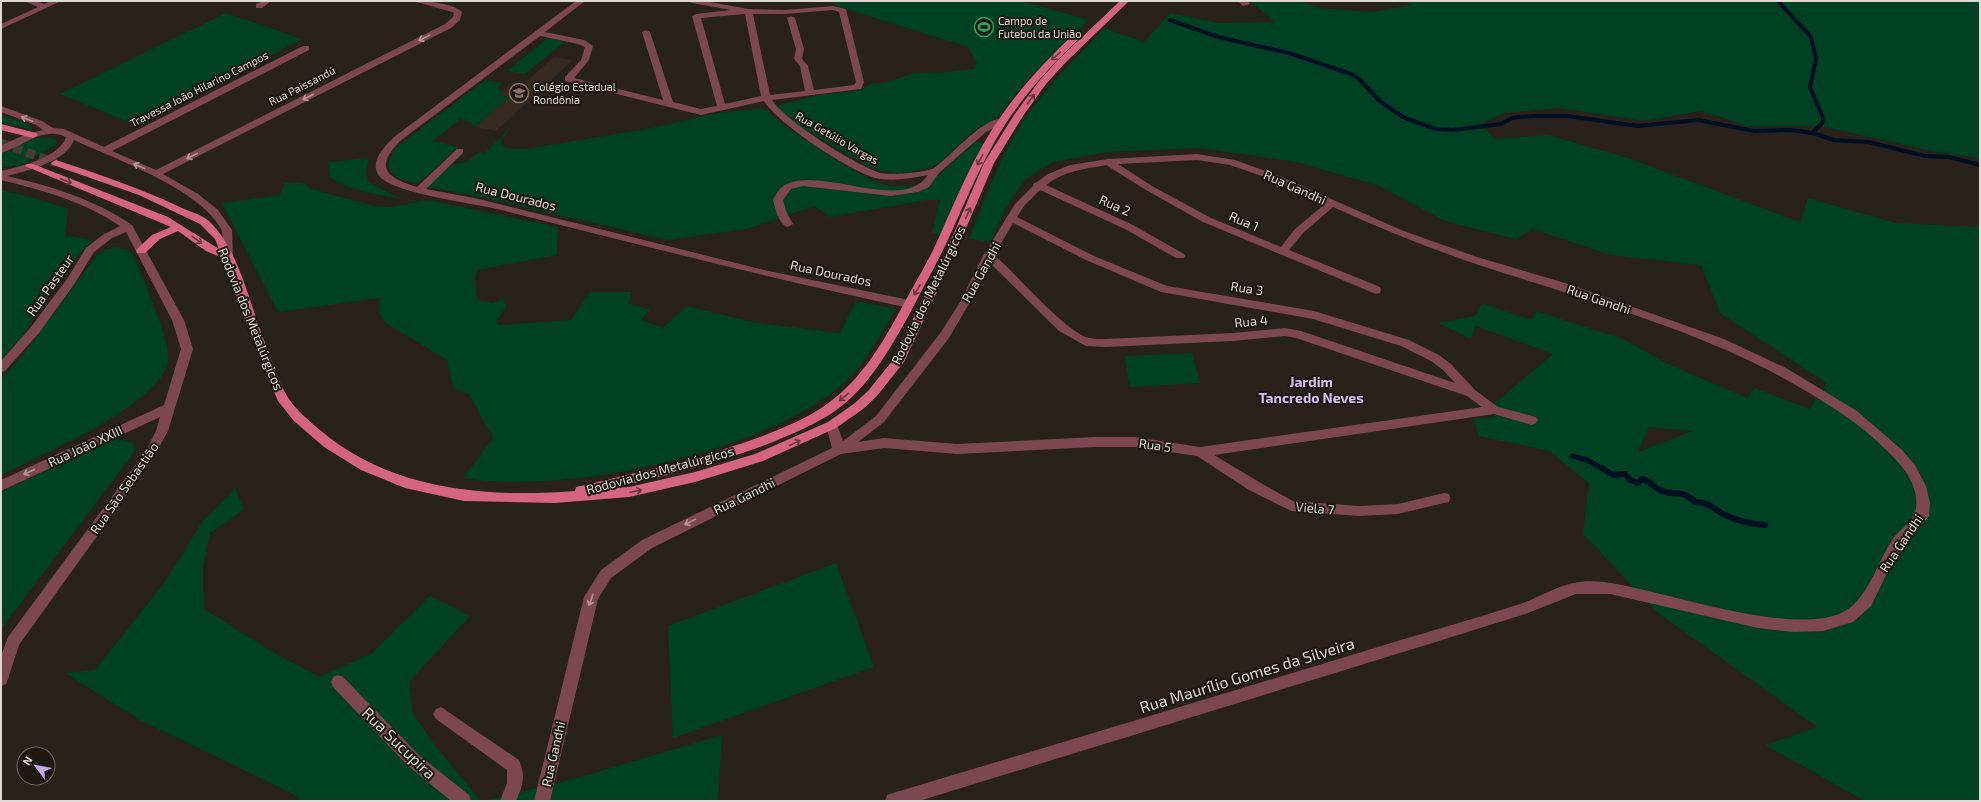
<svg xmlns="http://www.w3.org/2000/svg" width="1981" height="802" font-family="'Exo 2',sans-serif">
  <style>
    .built { fill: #352920 }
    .green { fill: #004024; fill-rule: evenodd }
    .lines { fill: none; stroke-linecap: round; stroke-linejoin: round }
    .stream-far2 { stroke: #001021; stroke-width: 4 }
    .stream-far1 { stroke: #001021; stroke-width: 5 }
    .stream { stroke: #001021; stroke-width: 6 }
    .major-tunnel { stroke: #433d38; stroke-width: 9; stroke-dasharray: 9 4.5; stroke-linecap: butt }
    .minor { fill: #7d4653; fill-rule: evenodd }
    .major { fill: #d56483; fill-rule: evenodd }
    .oneway { stroke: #b2979b }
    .oneway2 { stroke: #673640 }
    .labels { text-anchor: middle; stroke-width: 4; stroke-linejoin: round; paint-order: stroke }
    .far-poi-label { font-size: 11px; fill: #ded9d6; stroke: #1e1813; text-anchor: start }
    .far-street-label { font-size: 11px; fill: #ded9d6; stroke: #1e1813 }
    .street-label { font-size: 13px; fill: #ded9d6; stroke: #1e1813 }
    .neighbourhood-label { font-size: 14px; font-weight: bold; fill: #d7c0f7; stroke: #1e1813 }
    .near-street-label { font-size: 16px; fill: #ded9d6; stroke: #1e1813 }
  </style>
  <rect width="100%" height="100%" fill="#28211c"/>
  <polygon class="built" points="554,57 573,60 496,131 475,127 509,97 498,95 512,83 522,85"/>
  <g class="green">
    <polygon points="836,1 1022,1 1089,20 1037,70 1019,90 999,117 975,130 941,162 929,168 900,174 873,169 793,123 773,107 818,95 855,91 864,89 870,84 887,82 918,72 939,73 973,69 977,63 968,47 834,5"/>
    <path d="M 1250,1 L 1299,1 L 1320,8 L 1371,12 L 1412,5 L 1404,1 L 1980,1 L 1980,158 L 1936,152 L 1821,126 L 1748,126 L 1702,111 L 1644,121 L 1559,108 L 1505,113 L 1481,124 L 1495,139 L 1548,135 L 1625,157 L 1800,222 L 1808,198 L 1896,223 L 1980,227 L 1980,801 L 1865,801 L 1765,745 L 1817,727 L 1657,612 L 1583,534 L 1589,483 L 1549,451 L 1479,436 L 1473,419 L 1494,417 L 1495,403 L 1553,354 L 1476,326 L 1471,339 L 1438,323 L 1475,316 L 1482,303 L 1532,320 L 1536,311 L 1623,339 L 1668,364 L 1747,398 L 1754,388 L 1810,409 L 1816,398 L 1822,401 L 1826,383 L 1720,313 L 1701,265 L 1610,255 L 1533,229 L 1516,239 L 1445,221 L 1377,185 L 1296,162 L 1199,148 L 1108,152 L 1053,162 L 1025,180 L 1005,209 L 991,242 L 969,239 C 987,194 1003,147 1033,107 C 1054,79 1080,54 1104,28 L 1144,42 L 1170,13 L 1218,23 L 1275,22 ZM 1649,427 L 1692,431 L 1638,452 Z"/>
    <polygon points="226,13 302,39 138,126 60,94"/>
    <polygon points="548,38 565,42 525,74 507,71"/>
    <path d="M 485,80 L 502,83 L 497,89 L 504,90 L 499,95 L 509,97 L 475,127 L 470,122 L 460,119 L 433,141 L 458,147 L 426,177 L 416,183 C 392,180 379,167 398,146 Z"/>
    <polygon points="764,108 782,124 835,159 871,180 890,186 913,186 938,176 976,141 985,143 971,167 942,235 932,233 940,200 926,200 830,217 815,206 747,229 668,240 480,197 427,187 450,165 466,162 480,152 485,153 513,125 502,139 501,144 505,148 525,149 647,129 717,113"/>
    <polygon points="1,115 30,125 33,130 1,123"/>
    <polygon points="41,137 52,138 56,140 56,145 19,166 1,167 1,154 30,140"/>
    <path d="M 369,158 L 366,172 L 368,182 L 399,198 C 385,197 337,188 330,176 L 328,162 Z"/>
    <path d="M 285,182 L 307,184 L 308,188 L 374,206 L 390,207 L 427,200 L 558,227 L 557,255 L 477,270 L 475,279 L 477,299 L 493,303 L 502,299 L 507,306 L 496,321 L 499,325 L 571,320 L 590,292 L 632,292 L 628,303 L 650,310 L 641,320 L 663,328 L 686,306 L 753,322 L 840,333 L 856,301 L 896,309 C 880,335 866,364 842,385 C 760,454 568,495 463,478 L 493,438 L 469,394 L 453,388 L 447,360 L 384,322 L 379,311 L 380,298 L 278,312 L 222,203 L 280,195 Z"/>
    <polygon points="1,190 35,198 68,209 65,235 93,240 74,260 23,335 1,359"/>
    <path d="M 115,247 L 126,249 L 133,254 C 142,278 170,337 168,360 C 165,403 37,457 1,475 L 1,379 L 22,356 L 96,256 L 104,250 Z"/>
    <polygon points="1192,353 1200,383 1130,387 1124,356"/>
    <polygon points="115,440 124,440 133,442 135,450 133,454 1,629 1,492 86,452"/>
    <polygon points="235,488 244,510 210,533 203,568 204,609 271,651 319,677 372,653 430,596 470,616 409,682 413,713 433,743 481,801 302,801 291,793 140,720 65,673 95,670 164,583 202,522"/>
    <polygon points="836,563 874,667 673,738 668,626"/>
    <polygon points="722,735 718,801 484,801 574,779"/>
  </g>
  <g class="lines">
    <g class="stream-far2">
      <polyline points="1778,1 1811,37 1816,59 1810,87 1823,118 1823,122 1812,133"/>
      <polyline points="1170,20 1218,37 1289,53 1351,74 1358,78 1381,102 1394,111 1405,118 1436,129 1453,130 1501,124 1512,118 1532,116 1567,116 1638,126 1698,120 1754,131 1792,130 1812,133 1834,140 1868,142 1925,156 1949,157 1980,165"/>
    </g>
    <polyline class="stream-far1" points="1572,456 1587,460 1603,469"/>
    <path class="stream" d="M 1602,468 L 1613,475 L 1625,474 L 1630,480 L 1638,483 L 1642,479 C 1653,482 1653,487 1660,490 C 1675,497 1681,488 1695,502 C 1710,502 1713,509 1725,515 C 1738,521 1751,524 1765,525"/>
    <polyline class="major-tunnel" points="1,143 56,163"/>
    <g class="minor">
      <polygon points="24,1 36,1 44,4 51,1 61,1 1,29 1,24 38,7"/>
      <polygon points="262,1 271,1 262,8 256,8 256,4"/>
      <path d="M 413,1 C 425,1 454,3 462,12 L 460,20 L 451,28 L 163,174 L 198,194 L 218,210 L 232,230 L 233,256 L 232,258 L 228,259 L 223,256 C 222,248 224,235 221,229 C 200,189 115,159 74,140 C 67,161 27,171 7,176 C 51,186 94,199 132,225 L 184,320 L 193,349 L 168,431 L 153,458 L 19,645 L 8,679 L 6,684 L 1,686 L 1,656 L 8,637 L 145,452 L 156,431 L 160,417 L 1,491 L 1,480 L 164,405 L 181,349 L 172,320 L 126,232 L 112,238 L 94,252 L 75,283 L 39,333 L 5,371 L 1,372 L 1,361 L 31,327 L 67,279 L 86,248 L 104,234 L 120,226 C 85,202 42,190 1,180 L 1,171 C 20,167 60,157 66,137 C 42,126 23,147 1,153 L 1,146 C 14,139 28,133 43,130 L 36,125 L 1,112 L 1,106 L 42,121 L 53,128 L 64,129 L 104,147 L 303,46 L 309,46 L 309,50 L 112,151 L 156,170 L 445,24 L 453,17 L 454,13 L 452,12 Z"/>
      <path d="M 576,1 L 585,1 L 545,32 L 584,40 L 593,46 L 589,60 L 574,78 L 663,100 L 642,32 L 646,30 L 650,32 L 673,102 L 701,109 L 717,106 L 692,16 L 696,14 L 731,10 L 692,3 L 688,1 L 705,1 L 748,9 L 785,10 L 833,6 L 846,9 L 864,82 L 861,89 L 772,100 C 785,121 856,165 880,173 C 889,175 925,173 934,168 C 950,158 985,114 1005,119 L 1007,121 L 986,132 L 939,173 L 929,187 L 918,192 L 891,196 L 803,186 L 791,189 L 783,200 L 786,211 L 793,224 L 788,227 C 779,225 775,208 773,200 C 776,194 780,187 787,184 C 823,167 903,213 928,175 C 912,178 896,181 880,179 C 854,175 777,123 764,101 L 701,115 L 565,81 L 565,77 L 581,60 L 585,47 L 578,44 L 540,36 L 400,141 C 374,168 386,177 417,187 L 457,149 L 463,149 L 463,153 L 426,189 L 479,199 L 764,270 L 909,300 L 913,301 L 915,304 L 913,307 L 909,308 C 771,279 634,243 497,209 C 471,203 399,194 381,178 C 367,164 384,147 394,137 ZM 833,10 L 839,12 L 856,82 L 854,85 L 814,90 L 808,66 L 802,59 L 804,49 L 795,18 L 791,16 L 787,18 L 796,49 L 794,59 L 800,66 L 805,91 L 770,95 L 753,14 L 785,14 ZM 745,14 L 761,96 L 725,104 L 701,18 Z"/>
      <polygon points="1238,1 1247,1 1250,4 1243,6"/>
      <path d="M 1197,154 L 1235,160 L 1282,177 L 1401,230 L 1477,257 L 1565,283 L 1724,339 L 1786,368 L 1857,411 L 1902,450 L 1915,465 L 1926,486 L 1930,503 L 1929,516 L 1905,544 L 1890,567 L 1871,606 L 1853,622 L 1823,631 L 1794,632 L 1758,628 L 1610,594 L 1576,594 L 1528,613 L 1426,645 L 919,801 L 885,801 L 887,795 L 893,793 C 1060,743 1227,693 1394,642 C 1437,629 1480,617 1523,603 C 1539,597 1556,587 1573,583 C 1596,578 1622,585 1644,590 C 1693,601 1792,632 1839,614 C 1868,603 1877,560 1895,536 C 1903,527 1915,520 1916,508 C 1919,482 1900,463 1883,447 C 1861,425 1837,410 1811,394 C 1705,329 1583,300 1467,261 C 1421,245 1377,227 1333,207 L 1303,233 L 1289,250 L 1380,287 L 1381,290 L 1380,293 L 1376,294 L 1203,222 L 1146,190 L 1106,165 C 1084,169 1064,171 1046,185 L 1133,225 L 1184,254 L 1185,256 L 1184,258 L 1176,258 L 1125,229 L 1040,190 L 1024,206 L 1017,217 L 1094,256 L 1167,286 L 1314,311 L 1409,340 L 1439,355 L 1451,364 L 1475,390 L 1498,407 L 1536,417 L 1538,420 L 1536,423 L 1532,425 L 1494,414 L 1214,455 L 1259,482 L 1293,501 L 1359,506 L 1398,504 L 1444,493 L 1449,494 L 1450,498 L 1449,502 L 1444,503 L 1398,514 L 1359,516 L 1291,511 L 1249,490 L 1197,456 L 1135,447 L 1095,447 L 957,454 L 884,448 L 841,454 L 652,548 L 611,578 L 598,599 L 550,801 L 534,801 L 584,597 L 601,570 L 642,540 L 832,448 L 826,425 L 828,422 L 836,422 L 843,441 L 876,416 L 941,332 L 960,302 L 983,256 L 1015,204 L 1033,186 L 1034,183 L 1037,182 L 1048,174 L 1070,165 L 1108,159 ZM 1197,160 L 1230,165 L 1276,181 L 1325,204 L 1295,229 L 1281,247 L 1211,218 L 1152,186 L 1118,164 ZM 1013,223 L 1086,260 L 1161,292 L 1313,319 L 1401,346 L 1431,361 L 1443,370 L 1455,383 L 1301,331 L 1285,328 L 1233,333 L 1105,339 C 1100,339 1094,339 1089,338 C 1067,334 1016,273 994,255 ZM 990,263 L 1059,331 L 1086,346 L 1105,347 L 1233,341 L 1285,336 L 1296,338 L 1467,396 L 1482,407 L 1200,447 L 1135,437 L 1095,437 L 957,444 L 884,438 L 858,442 L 884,422 L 949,338 L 970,302 Z"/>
      <polygon points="338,675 343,677 419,755 469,795 471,801 451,801 407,765 333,687 331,682 333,677"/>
      <path d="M 441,707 L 519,760 C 526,776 523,785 516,801 L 500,801 L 507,783 L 507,770 L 436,719 L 433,714 L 436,709 Z"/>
    </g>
    <g class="major">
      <path d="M 1120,1 L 1129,1 L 1064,64 L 1046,84 L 1023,116 L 994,163 L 957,249 L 904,362 L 876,397 L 863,409 L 836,428 L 763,461 L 695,482 L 629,497 L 555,503 L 464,501 L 405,488 L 361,470 L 324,447 L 294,421 L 278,401 L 252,339 L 223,258 L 206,251 L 178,231 L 160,239 L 145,253 L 137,253 L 136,251 L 137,249 L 152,235 L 171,227 L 25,166 L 27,164 L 33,164 L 168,217 L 219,249 L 215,239 L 200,224 L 139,195 L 53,165 L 51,163 L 56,160 L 59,161 C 101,175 142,189 182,208 C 191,212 202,215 209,221 C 239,250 249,302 264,340 C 271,358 277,379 287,396 C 295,409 308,420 320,430 C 390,490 486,498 575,491 L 576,487 L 581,486 C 642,471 704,458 763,436 C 785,427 808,418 827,404 C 861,380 882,344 901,309 C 912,288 925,267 935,246 C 951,211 965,176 984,143 C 1008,101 1040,66 1075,33 L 1081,33 L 1081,37 C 1047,69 1017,102 994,143 C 975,176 961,212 945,246 C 934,269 921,291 910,313 C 890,349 869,387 835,411 C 816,424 794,433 773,442 C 721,462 668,475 614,488 L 629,487 L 695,472 L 755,454 L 828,422 L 855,403 L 868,391 L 893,360 L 947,249 L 984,163 L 1014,115 L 1040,80 L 1058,60 Z"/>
      <polygon points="1,124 36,133 38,135 33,138 1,130"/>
    </g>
  </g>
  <defs><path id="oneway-shaft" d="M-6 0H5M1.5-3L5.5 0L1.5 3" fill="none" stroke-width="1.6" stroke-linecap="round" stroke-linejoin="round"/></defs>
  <g class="oneway">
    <use href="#oneway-shaft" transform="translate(424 38) rotate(154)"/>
    <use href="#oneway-shaft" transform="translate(308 97) rotate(153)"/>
    <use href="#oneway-shaft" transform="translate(27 119) rotate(-159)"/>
    <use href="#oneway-shaft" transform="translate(192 156) rotate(154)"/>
    <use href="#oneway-shaft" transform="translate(139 166) rotate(-156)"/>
    <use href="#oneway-shaft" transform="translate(29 472) rotate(155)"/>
    <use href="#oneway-shaft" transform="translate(690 522) rotate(154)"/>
    <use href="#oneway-shaft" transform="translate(591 600) rotate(109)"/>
  </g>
  <g class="oneway2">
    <use href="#oneway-shaft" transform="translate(1056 56) rotate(138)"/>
    <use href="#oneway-shaft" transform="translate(1031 99) rotate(-53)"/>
    <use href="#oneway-shaft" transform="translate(980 160) rotate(118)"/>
    <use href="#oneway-shaft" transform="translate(66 181) rotate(21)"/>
    <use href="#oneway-shaft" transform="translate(968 213) rotate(-67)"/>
    <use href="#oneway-shaft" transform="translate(197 240) rotate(36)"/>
    <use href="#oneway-shaft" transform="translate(917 290) rotate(120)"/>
    <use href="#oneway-shaft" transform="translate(844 397) rotate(140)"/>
    <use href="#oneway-shaft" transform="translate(795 443) rotate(-25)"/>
    <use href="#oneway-shaft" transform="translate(636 491) rotate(-12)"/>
  </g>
  <defs>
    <g id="stadium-ring" transform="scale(1)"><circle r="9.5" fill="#1e1813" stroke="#2e9e5b" stroke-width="1.5"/><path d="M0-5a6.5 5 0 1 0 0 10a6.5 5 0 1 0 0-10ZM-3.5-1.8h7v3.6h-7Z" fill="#2e9e5b"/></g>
    <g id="school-ring" transform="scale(1)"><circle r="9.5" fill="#1e1813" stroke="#8d6e63" stroke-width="1.5"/><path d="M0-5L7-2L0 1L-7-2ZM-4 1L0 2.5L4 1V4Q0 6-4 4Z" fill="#8d6e63"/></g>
  </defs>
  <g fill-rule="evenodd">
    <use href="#stadium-ring" x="984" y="27"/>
    <use href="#school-ring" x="519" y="93"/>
  </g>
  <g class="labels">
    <g class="far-poi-label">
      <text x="998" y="25">Campo de<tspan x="998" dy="13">Futebol da União</tspan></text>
      <text x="533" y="91">Colégio Estadual<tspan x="533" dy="13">Rondônia</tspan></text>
    </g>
    <g class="far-street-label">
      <text transform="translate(302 86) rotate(-27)" y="4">Rua Paissandú</text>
      <text transform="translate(199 89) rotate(-27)" y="4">Travessa João Hilarino Campos</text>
      <text transform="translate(837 138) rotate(30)" y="4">Rua Getúlio Vargas</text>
    </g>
    <g class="street-label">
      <text transform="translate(1295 187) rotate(24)" y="5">Rua Gandhi</text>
      <text transform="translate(516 196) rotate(14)" y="5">Rua Dourados</text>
      <text transform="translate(1115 205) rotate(24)" y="5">Rua 2</text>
      <text transform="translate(1244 221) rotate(23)" y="5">Rua 1</text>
      <text transform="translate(981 272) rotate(-61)" y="5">Rua Gandhi</text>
      <text transform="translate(831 273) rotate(12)" y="5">Rua Dourados</text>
      <text transform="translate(50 285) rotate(-55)" y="5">Rua Pasteur</text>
      <text transform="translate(1247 288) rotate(9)" y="5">Rua 3</text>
      <text transform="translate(928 295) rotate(-64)" y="5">Rodovia dos Metalúrgicos</text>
      <text transform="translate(1599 299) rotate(19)" y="5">Rua Gandhi</text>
      <text transform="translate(251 319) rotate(68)" y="5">Rodovia dos Metalúrgicos</text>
      <text transform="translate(1251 321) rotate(-5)" y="5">Rua 4</text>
      <text transform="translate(1155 445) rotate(8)" y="5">Rua 5</text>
      <text transform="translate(85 446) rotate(-25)" y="5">Rua João XXIII</text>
      <text transform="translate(660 470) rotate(-15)" y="5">Rodovia dos Metalúrgicos</text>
      <text transform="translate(124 488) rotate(-55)" y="5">Rua São Sebastião</text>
      <text transform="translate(744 496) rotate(-26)" y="5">Rua Gandhi</text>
      <text transform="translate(1315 508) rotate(5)" y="5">Viela 7</text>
      <text transform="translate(1901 543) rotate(-56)" y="5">Rua Gandhi</text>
      <text transform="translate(553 754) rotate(-77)" y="5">Rua Gandhi</text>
    </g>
    <g class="neighbourhood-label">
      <text x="1311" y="387">Jardim<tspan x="1311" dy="16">Tancredo Neves</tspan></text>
    </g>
    <g class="near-street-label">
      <text transform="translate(1247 675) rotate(-17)" y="6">Rua Maurílio Gomes da Silveira</text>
      <text transform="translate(399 743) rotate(44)" y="6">Rua Sucupira</text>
    </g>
  </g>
  <rect width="1981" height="802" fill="none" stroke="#ded9d6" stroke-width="4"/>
  <g transform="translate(36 766) rotate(302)"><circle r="19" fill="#1e1813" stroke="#6b6561"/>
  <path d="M0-3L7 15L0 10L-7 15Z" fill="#c7a6f0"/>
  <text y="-6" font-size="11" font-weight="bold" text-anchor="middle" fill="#ded9d6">N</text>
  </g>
</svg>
